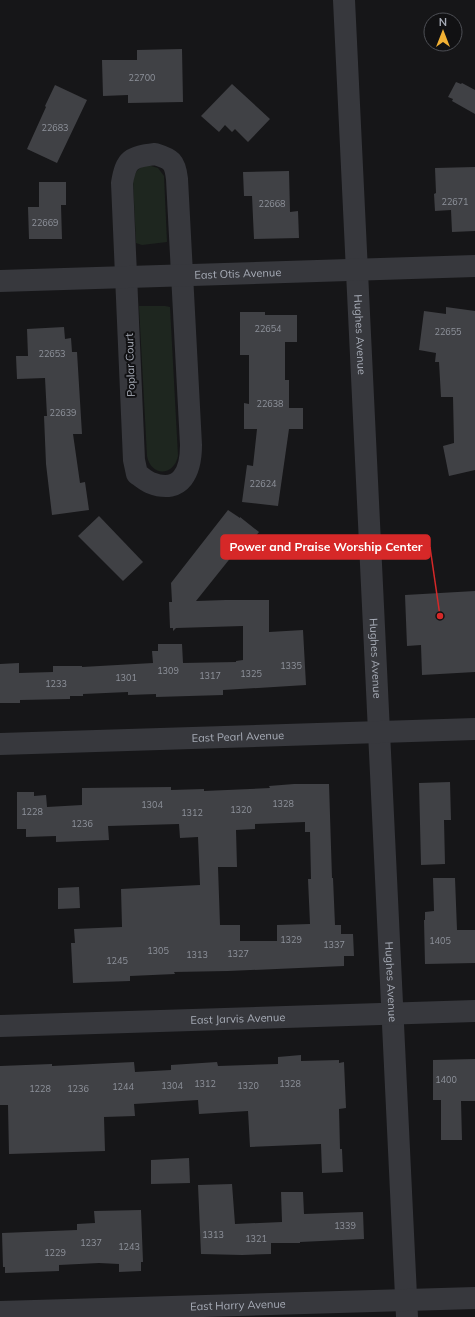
<svg xmlns="http://www.w3.org/2000/svg" width="475" height="1317" font-family="Mulish,sans-serif">
  <style>
    .green { fill: #1e261f }
    .building { fill: #404145; fill-rule: evenodd }
    .lines { fill: none; stroke-linecap: round; stroke-linejoin: round }
    .street { stroke: #37383d; stroke-width: 22 }
    .labels { text-anchor: middle; stroke-width: 4; stroke-linejoin: round; paint-order: stroke }
    .number-label { font-size: 9px; fill: #8e929b }
    .street-label { font-size: 11px; fill: #a8adb8; stroke: #111113 }
    .leader { fill: none; stroke: #d62828; stroke-width: 1.5 }
    .callout-dot { fill: #d62828; stroke: #111113; stroke-width: 1.5 }
    .callout { fill: #d62828; stroke: #d62828; stroke-width: 1.5 }
    .callout-label { font-size: 12px; text-anchor: middle; font-weight: bold; fill: #fff }
  </style>
  <rect width="100%" height="100%" fill="#161618"/>
  <g class="green">
    <path d="M 148,165 L 158,168 L 164,176 L 167,242 L 142,245 L 136,243 L 133,180 C 135,171 139,167 148,165 Z"/>
    <path d="M 139,306 L 165,306 L 170,307 L 178,456 C 174,476 151,477 147,456 Z"/>
  </g>
  <g class="building">
    <polygon points="182,49 183,102 128,103 128,95 103,96 102,60 137,60 137,50"/>
    <polygon points="456,82 461,84 462,83 475,90 475,114 452,101 453,99 448,97"/>
    <polygon points="232,84 270,119 248,142 235,129 232,132 225,125 219,132 201,116"/>
    <polygon points="55,85 87,100 57,163 27,149 46,107 45,106"/>
    <polygon points="475,167 475,231 452,232 451,210 435,211 434,194 436,193 435,168"/>
    <polygon points="289,171 290,212 298,211 299,238 254,239 252,196 244,196 243,172"/>
    <polygon points="39,182 66,182 66,205 61,205 62,239 29,239 28,207 39,207"/>
    <polygon points="446,307 475,311 475,470 449,476 443,446 454,443 453,397 441,397 439,362 435,362 436,353 419,350 424,311 446,314"/>
    <polygon points="240,312 265,312 265,315 297,315 297,342 285,342 285,380 289,380 289,408 303,408 303,429 289,429 278,506 242,502 247,465 253,466 257,429 244,429 244,403 249,404 249,355 240,355"/>
    <polygon points="64,327 65,339 71,338 72,352 77,352 82,434 73,434 80,483 85,482 89,510 52,515 46,464 44,416 47,416 45,378 17,379 16,356 28,356 27,329"/>
    <polygon points="228,510 240,518 240,517 259,532 241,554 236,551 196,601 226,600 269,600 269,632 303,630 306,685 223,690 223,695 156,697 156,694 128,695 128,692 83,694 83,696 70,696 70,699 20,700 20,703 0,703 0,664 19,663 19,673 53,672 53,666 82,666 82,667 153,663 152,651 158,651 158,644 182,644 183,663 236,662 236,661 243,660 243,626 176,628 173,631 173,628 170,628 169,602 172,602 171,583"/>
    <polygon points="99,516 143,562 123,581 78,536"/>
    <polygon points="475,591 475,672 422,675 421,645 407,646 405,595"/>
    <polygon points="450,782 451,820 444,820 445,864 421,865 419,783"/>
    <path d="M 294,784 L 329,784 L 332,878 L 333,878 L 335,925 L 341,925 L 341,934 L 353,934 L 354,956 L 344,956 L 344,966 L 228,971 L 174,972 L 175,974 L 130,976 L 130,981 L 73,983 L 71,943 L 75,943 L 74,929 L 122,927 L 121,889 L 200,885 L 198,837 L 180,838 L 179,824 L 108,826 L 109,840 L 56,842 L 56,836 L 26,837 L 26,829 L 17,829 L 17,792 L 34,792 L 34,796 L 46,795 L 47,807 L 82,805 L 82,788 L 171,787 L 171,790 L 204,789 L 204,791 L 270,788 L 269,786 ZM 305,822 L 305,832 L 310,832 L 311,879 L 308,879 L 310,924 L 277,925 L 277,941 L 240,941 L 240,925 L 220,925 L 218,867 L 237,867 L 236,830 L 255,829 L 255,824 Z"/>
    <polygon points="433,878 455,878 457,930 475,930 475,963 425,964 424,920 425,920 425,912 434,911"/>
    <polygon points="79,887 80,908 58,909 58,888"/>
    <polygon points="301,1055 301,1061 339,1060 339,1063 344,1062 346,1108 339,1109 340,1149 342,1149 343,1172 322,1173 321,1144 250,1147 248,1111 199,1114 198,1100 134,1104 135,1116 104,1117 105,1151 9,1154 8,1105 0,1105 0,1066 52,1064 52,1066 134,1062 135,1072 171,1070 171,1065 217,1062 218,1066 278,1064 278,1057"/>
    <polygon points="475,1059 475,1101 461,1101 462,1140 441,1140 441,1100 433,1100 433,1060"/>
    <polygon points="189,1158 190,1183 151,1184 151,1160"/>
    <polygon points="232,1184 235,1224 282,1222 281,1192 303,1192 304,1214 363,1212 364,1239 300,1242 300,1243 271,1243 271,1254 242,1255 201,1254 198,1185"/>
    <polygon points="141,1210 143,1262 141,1262 141,1271 119,1272 119,1264 99,1263 59,1265 59,1271 5,1273 5,1267 3,1267 2,1233 77,1230 77,1224 95,1223 94,1211"/>
  </g>
  <g class="lines">
    <g class="street">
      <path id="s1" d="M 344,0 L 407,1317"/>
      <path d="M 155,154 C 171,159 175,161 177,179 L 191,445 C 191,470 182,495 151,483 C 146,481 142,477 137,474 L 134,460 L 122,183 C 126,159 131,157 155,154 Z"/>
      <path id="s2" d="M 0,281 L 475,266"/>
      <path id="s3" d="M 0,744 L 475,729"/>
      <path id="s4" d="M 0,1026 L 475,1011"/>
      <path id="s5" d="M 0,1312 L 475,1298"/>
    </g>
  </g>
  <g class="labels">
    <g class="number-label">
      <text x="142" y="81">22700</text>
      <text x="55" y="131">22683</text>
      <text x="455" y="205">22671</text>
      <text x="272" y="207">22668</text>
      <text x="45" y="226">22669</text>
      <text x="268" y="332">22654</text>
      <text x="448" y="335">22655</text>
      <text x="52" y="357">22653</text>
      <text x="270" y="407">22638</text>
      <text x="63" y="416">22639</text>
      <text x="263" y="487">22624</text>
      <text x="291" y="669">1335</text>
      <text x="168" y="674">1309</text>
      <text x="251" y="677">1325</text>
      <text x="210" y="679">1317</text>
      <text x="126" y="681">1301</text>
      <text x="56" y="687">1233</text>
      <text x="283" y="807">1328</text>
      <text x="152" y="808">1304</text>
      <text x="241" y="813">1320</text>
      <text x="32" y="815">1228</text>
      <text x="192" y="816">1312</text>
      <text x="82" y="827">1236</text>
      <text x="291" y="943">1329</text>
      <text x="440" y="944">1405</text>
      <text x="334" y="948">1337</text>
      <text x="158" y="954">1305</text>
      <text x="238" y="957">1327</text>
      <text x="197" y="958">1313</text>
      <text x="117" y="964">1245</text>
      <text x="446" y="1083">1400</text>
      <text x="205" y="1087">1312</text>
      <text x="290" y="1087">1328</text>
      <text x="172" y="1089">1304</text>
      <text x="248" y="1089">1320</text>
      <text x="123" y="1090">1244</text>
      <text x="40" y="1092">1228</text>
      <text x="78" y="1092">1236</text>
      <text x="345" y="1229">1339</text>
      <text x="213" y="1238">1313</text>
      <text x="256" y="1242">1321</text>
      <text x="91" y="1246">1237</text>
      <text x="129" y="1250">1243</text>
      <text x="55" y="1256">1229</text>
    </g>
    <g class="street-label">
      <text dy="4" stroke="none"><textPath href="#s2" startOffset="238">East Otis Avenue</textPath></text>
      <text dy="4" stroke="none"><textPath href="#s1" startOffset="335">Hughes Avenue</textPath></text>
      <text transform="translate(130 365) rotate(-92)" y="4">Poplar Court</text>
      <text dy="4" stroke="none"><textPath href="#s1" startOffset="659">Hughes Avenue</textPath></text>
      <text dy="4" stroke="none"><textPath href="#s3" startOffset="238">East Pearl Avenue</textPath></text>
      <text dy="4" stroke="none"><textPath href="#s1" startOffset="983">Hughes Avenue</textPath></text>
      <text dy="4" stroke="none"><textPath href="#s4" startOffset="238">East Jarvis Avenue</textPath></text>
      <text dy="4" stroke="none"><textPath href="#s5" startOffset="238">East Harry Avenue</textPath></text>
    </g>
  </g>
  <path class="leader" d="M440 616L430 547"/>
  <circle class="callout-dot" cx="440" cy="616" r="4"/>
  <rect class="callout" x="221" y="535" width="209" height="24" rx="4"/>
  <g class="callout-label">
    <text x="326" y="551">Power and Praise Worship Center</text>
  </g>
  <g transform="translate(443 32)"><circle r="19" fill="#111113" stroke="#4d4f55"/>
  <path d="M0-3L7 15L0 10L-7 15Z" fill="#f2b134"/>
  <text y="-6" font-size="11" font-weight="bold" text-anchor="middle" fill="#a8adb8">N</text>
  </g>
</svg>
